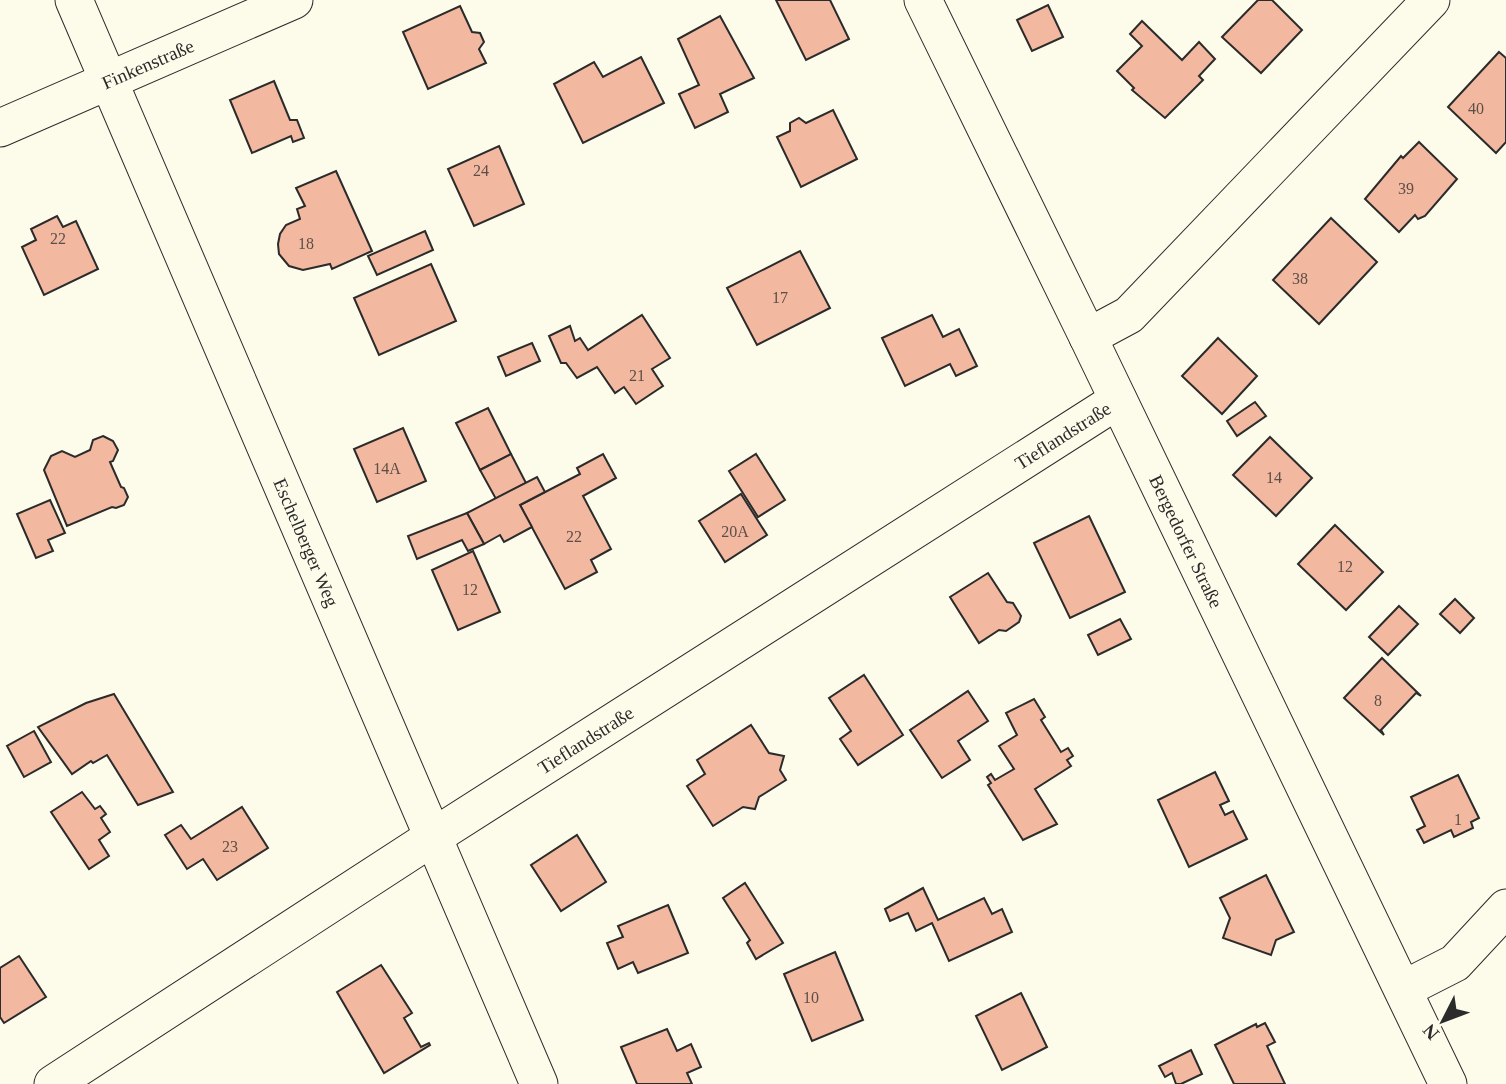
<svg xmlns="http://www.w3.org/2000/svg" width="1506" height="1084" font-family="Georgia,serif">
  <style>
    .building { fill: #f2b8a0; stroke: #2b2b2b; stroke-width: 2 }
    .lines { fill: none; stroke-linecap: round; stroke-linejoin: round }
    .minor-casing { stroke: #2b2b2b; stroke-width: 39 }
    .minor { stroke: #fdfbea; stroke-width: 37 }
    .labels { text-anchor: middle; stroke-width: 5; stroke-linejoin: round; paint-order: stroke }
    .number-label { font-size: 16px; fill: #5d4e48 }
    .street-label { font-size: 19px; fill: #2b2b2b; stroke: #fdfbea }
  </style>
  <rect width="100%" height="100%" fill="#fdfbea"/>
  <g class="building">
    <polygon points="776,0 830,0 849,39 806,60"/>
    <polygon points="1258,0 1272,0 1302,30 1261,73 1222,37"/>
    <polygon points="1048,5 1063,37 1032,51 1017,20"/>
    <polygon points="460,6 472,32 480,33 484,42 479,49 486,63 428,89 403,32"/>
    <polygon points="720,16 754,78 720,94 728,112 695,128 679,94 699,85 678,39"/>
    <polygon points="1142,21 1182,60 1199,42 1215,59 1199,76 1203,80 1165,118 1132,90 1134,88 1117,71 1142,46 1130,34"/>
    <polygon points="1499,52 1506,58 1506,142 1496,153 1448,107"/>
    <polygon points="641,57 664,103 583,143 554,84 594,62 603,77"/>
    <polygon points="274,81 290,120 297,120 304,138 293,142 291,136 252,153 230,100"/>
    <polygon points="833,110 857,159 801,187 777,137 790,131 790,123 799,118 806,123"/>
    <polygon points="1419,142 1457,179 1425,216 1418,219 1415,215 1399,232 1365,199 1401,156 1403,158"/>
    <polygon points="499,146 524,204 474,226 448,169"/>
    <polygon points="336,171 372,251 332,269 330,264 303,270 289,266 279,254 278,244 280,234 286,225 300,219 297,209 305,206 296,188"/>
    <polygon points="57,216 63,227 76,221 98,269 44,295 22,247 36,240 31,229"/>
    <polygon points="1331,218 1377,262 1319,324 1273,280"/>
    <polygon points="425,231 433,250 377,275 368,256"/>
    <polygon points="800,251 830,308 757,345 727,288"/>
    <polygon points="431,264 456,321 379,355 354,298"/>
    <polygon points="642,315 670,358 652,369 663,386 636,404 624,387 615,393 597,367 577,378 566,363 561,363 549,336 570,326 575,341 580,338 588,350"/>
    <polygon points="932,315 943,337 959,329 977,366 956,376 950,364 905,386 882,338"/>
    <polygon points="1218,338 1257,376 1222,414 1182,376"/>
    <polygon points="532,343 540,361 506,376 498,357"/>
    <polygon points="1255,402 1266,416 1237,436 1227,421"/>
    <polygon points="488,408 511,454 480,470 456,423"/>
    <polygon points="403,428 426,481 377,502 354,449"/>
    <polygon points="103,436 113,441 118,450 113,461 110,462 121,487 124,488 128,497 124,505 116,508 112,507 67,526 44,470 51,456 62,451 75,457 90,450 93,440"/>
    <polygon points="1270,437 1312,478 1276,516 1233,475"/>
    <polygon points="511,454 526,483 496,499 480,470"/>
    <polygon points="603,454 616,478 583,496 611,549 591,560 597,572 565,589 520,505 580,474 577,468"/>
    <polygon points="756,454 785,500 758,517 729,471"/>
    <polygon points="537,477 545,492 520,505 532,527 504,542 500,535 484,544 467,513"/>
    <polygon points="741,494 767,535 725,562 699,521"/>
    <polygon points="50,500 65,533 48,540 53,551 36,558 17,514"/>
    <polygon points="467,513 484,544 468,551 462,540 417,559 408,536"/>
    <polygon points="1089,516 1125,592 1070,618 1034,543"/>
    <polygon points="1335,525 1383,572 1346,610 1298,564"/>
    <polygon points="473,551 500,612 458,630 432,570"/>
    <polygon points="988,573 1007,602 1013,603 1021,616 1019,622 1006,631 999,630 979,643 950,597"/>
    <polygon points="1455,599 1474,618 1460,633 1440,614"/>
    <polygon points="1399,606 1418,624 1388,655 1369,637"/>
    <polygon points="1120,619 1131,639 1098,655 1088,635"/>
    <polygon points="1382,658 1421,696 1416,693 1381,730 1384,735 1344,698"/>
    <polygon points="864,675 903,735 858,765 840,739 851,731 829,698"/>
    <polygon points="968,691 988,721 958,741 970,760 942,778 910,730"/>
    <polygon points="114,694 173,792 138,805 107,755 93,763 91,761 72,774 38,727 86,703"/>
    <polygon points="1034,699 1045,717 1041,720 1061,752 1068,748 1073,756 1067,760 1071,766 1035,789 1057,824 1023,840 988,785 991,783 987,777 991,774 995,780 1014,769 999,746 1017,735 1006,713"/>
    <polygon points="751,725 769,753 784,756 780,770 786,780 759,797 755,809 743,807 713,826 687,786 705,774 697,760"/>
    <polygon points="34,731 51,762 24,777 7,746"/>
    <polygon points="1215,772 1229,801 1220,805 1225,815 1233,811 1247,839 1189,867 1158,800"/>
    <polygon points="1458,775 1479,818 1471,822 1473,828 1454,837 1451,830 1424,843 1417,830 1425,826 1411,797"/>
    <polygon points="82,792 95,809 100,806 106,814 101,818 110,832 99,840 109,856 89,869 51,812"/>
    <polygon points="242,807 268,848 217,880 203,859 187,869 165,835 181,825 191,839"/>
    <polygon points="577,835 606,882 561,911 531,865"/>
    <polygon points="1266,875 1294,932 1276,940 1271,955 1223,938 1230,918 1220,898"/>
    <polygon points="745,883 783,943 756,959 747,943 750,940 723,898"/>
    <polygon points="923,888 938,920 984,898 992,914 1002,909 1012,932 949,961 932,923 916,931 908,913 890,921 885,909"/>
    <polygon points="668,905 688,953 638,973 633,962 618,969 607,943 623,937 618,926"/>
    <polygon points="835,952 863,1020 812,1041 784,974"/>
    <polygon points="19,956 46,997 4,1023 0,1017 0,968"/>
    <polygon points="381,965 412,1013 404,1018 421,1047 429,1043 430,1045 384,1073 337,992"/>
    <polygon points="1021,993 1047,1047 1002,1070 976,1016"/>
    <polygon points="1265,1023 1275,1042 1267,1046 1285,1084 1234,1084 1215,1045 1256,1024 1257,1027"/>
    <polygon points="667,1029 677,1051 691,1044 701,1067 687,1073 692,1084 637,1084 621,1047"/>
    <polygon points="1191,1050 1202,1074 1181,1084 1176,1084 1172,1073 1165,1077 1159,1066"/>
  </g>
  <g class="lines">
    <g class="minor-casing">
      <g id="minor">
        <path id="s1" d="M 74,0 L 539,1084"/>
        <path id="s2" d="M 923,0 L 1088,337 L 1448,1084"/>
        <path id="s3" d="M 0,128 L 294,0"/>
        <polyline points="1088,337 1129,315 1431,0"/>
        <polyline points="1404,989 1455,963 1506,908"/>
        <path id="s4" d="M 53,1084 L 433,837 L 1118,400"/>
      </g>
    </g>
    <use href="#minor" class="minor"/>
  </g>
  <g class="labels">
    <g class="number-label">
      <text x="1476" y="114">40</text>
      <text x="481" y="176">24</text>
      <text x="1406" y="194">39</text>
      <text x="58" y="244">22</text>
      <text x="306" y="249">18</text>
      <text x="1300" y="284">38</text>
      <text x="780" y="303">17</text>
      <text x="637" y="381">21</text>
      <text x="387" y="474">14A</text>
      <text x="1274" y="483">14</text>
      <text x="735" y="537">20A</text>
      <text x="574" y="542">22</text>
      <text x="1345" y="572">12</text>
      <text x="470" y="595">12</text>
      <text x="1378" y="706">8</text>
      <text x="1458" y="825">1</text>
      <text x="230" y="852">23</text>
      <text x="811" y="1003">10</text>
    </g>
    <g class="street-label">
      <text dy="7" stroke="none"><textPath href="#s3" startOffset="161">Finkenstraße</textPath></text>
      <text dy="7" stroke="none"><textPath href="#s4" startOffset="1200">Tieflandstraße</textPath></text>
      <text dy="7" stroke="none"><textPath href="#s2" startOffset="602">Bergedorfer Straße</textPath></text>
      <text dy="7" stroke="none"><textPath href="#s1" startOffset="590">Eschelberger Weg</textPath></text>
      <text dy="7" stroke="none"><textPath href="#s4" startOffset="634">Tieflandstraße</textPath></text>
    </g>
  </g>
  <g transform="translate(1443 1021) rotate(228)" stroke="#fdfbea" stroke-width="5" paint-order="stroke">
  <path d="M0-5L12 26L0 18L-12 26Z" fill="#2b2b2b"/>
  <text y="-10" font-size="19" font-weight="bold" text-anchor="middle" fill="#2b2b2b">N</text>
  </g>
</svg>
